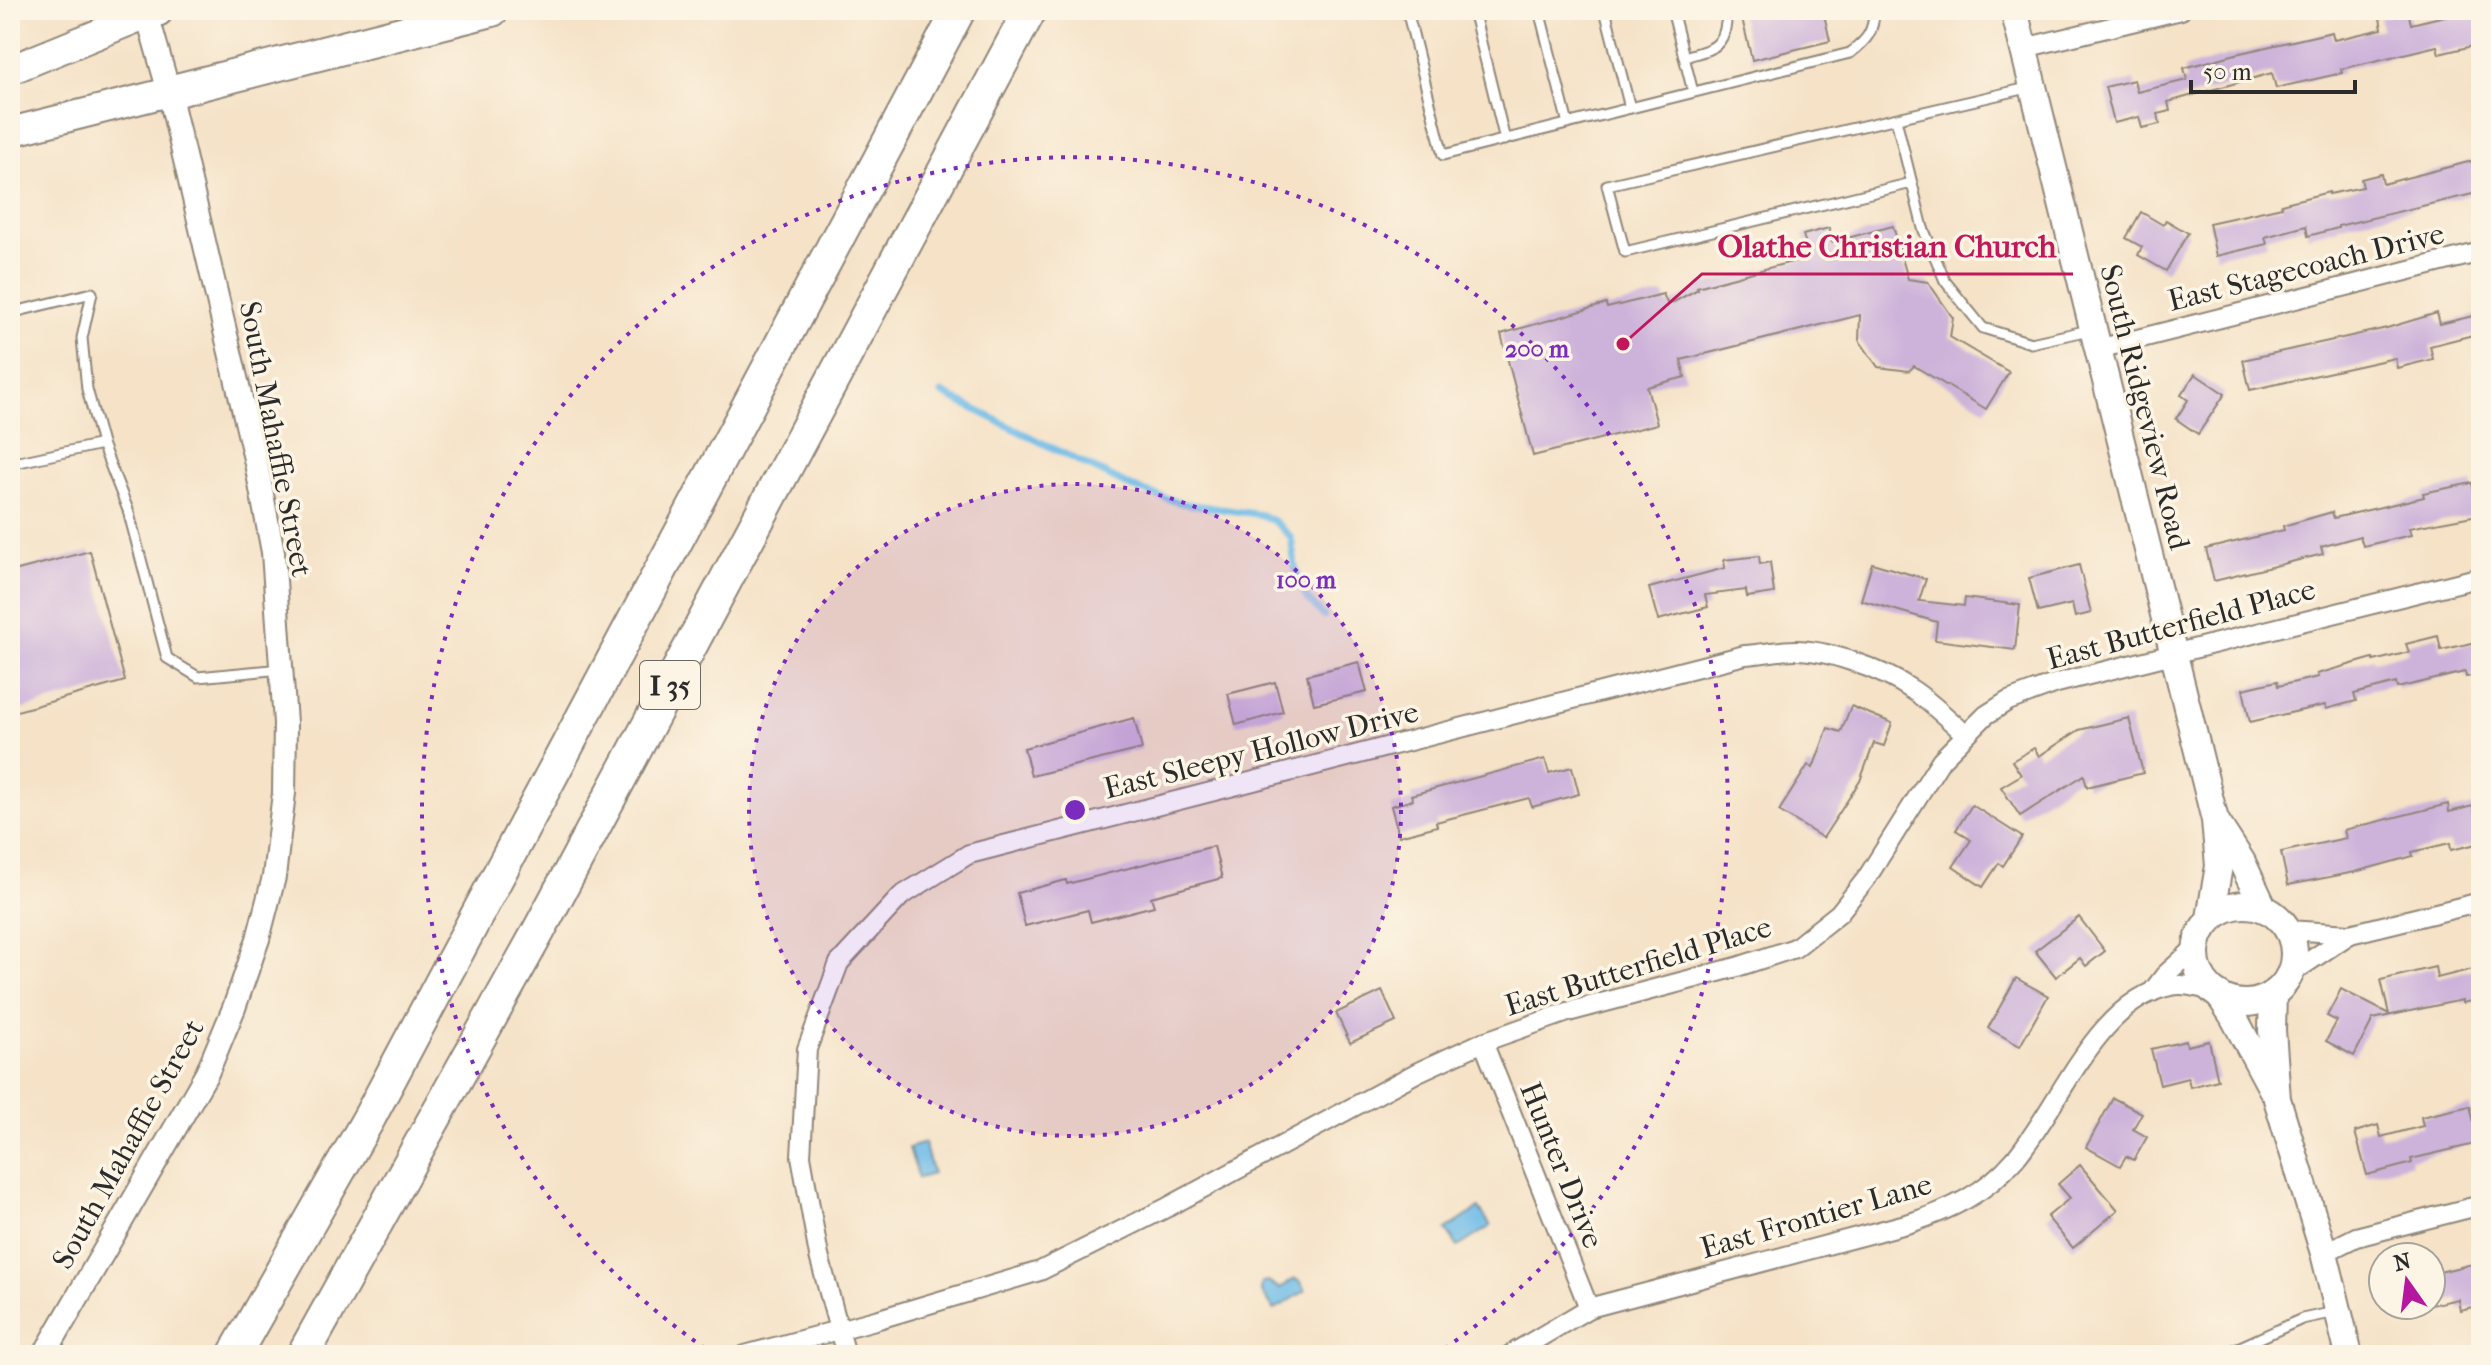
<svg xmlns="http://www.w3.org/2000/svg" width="2491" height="1365" font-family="'IM FELL French Canon',serif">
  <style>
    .water { fill: #6ebbe8; stroke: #4c738a; stroke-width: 2 }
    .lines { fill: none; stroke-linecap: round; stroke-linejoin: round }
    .stream { stroke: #6ebbe8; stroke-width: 7 }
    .building { fill: #cdb3da }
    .service-casing { stroke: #908679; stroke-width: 13 }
    .minor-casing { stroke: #908679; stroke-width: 22 }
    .tertiary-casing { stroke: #908679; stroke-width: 26 }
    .secondary-casing { stroke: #908679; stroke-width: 30 }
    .primary-casing { stroke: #908679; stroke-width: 32 }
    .motorway-casing { stroke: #908679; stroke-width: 36 }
    .service { stroke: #fff; stroke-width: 9 }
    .minor { stroke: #fff; stroke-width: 18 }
    .tertiary { stroke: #fff; stroke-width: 22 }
    .secondary { stroke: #fff; stroke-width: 26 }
    .primary { stroke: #fff; stroke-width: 28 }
    .motorway { stroke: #fff; stroke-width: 32 }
    .ring { fill: none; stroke: #7b2cbf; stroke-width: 4; stroke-dasharray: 4 8 }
    .labels { text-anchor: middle; stroke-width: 7; stroke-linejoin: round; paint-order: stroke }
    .shield { fill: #fcf5e5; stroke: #6a6863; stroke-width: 2 }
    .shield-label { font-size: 28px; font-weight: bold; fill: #2b2b2b }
    .street-label { font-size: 30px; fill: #2b2b2b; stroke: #fcf5e5 }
    .centre { fill: #7b2cbf; stroke: #fcf5e5; stroke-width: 4 }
    .ring-label { font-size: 24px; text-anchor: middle; font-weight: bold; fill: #7b2cbf; stroke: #fcf5e5; stroke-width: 7; stroke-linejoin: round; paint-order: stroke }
    .leader { fill: none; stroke: #c2185b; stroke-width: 3 }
    .callout-dot { fill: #c2185b; stroke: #fcf5e5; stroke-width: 3 }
    .callout-label { font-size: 32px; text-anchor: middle; font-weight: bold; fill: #c2185b; stroke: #fcf5e5; stroke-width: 7; stroke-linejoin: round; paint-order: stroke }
  </style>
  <rect width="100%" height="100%" fill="#fcf5e5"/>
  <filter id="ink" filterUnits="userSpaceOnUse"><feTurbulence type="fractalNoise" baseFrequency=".0125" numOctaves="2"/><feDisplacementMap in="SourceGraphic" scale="16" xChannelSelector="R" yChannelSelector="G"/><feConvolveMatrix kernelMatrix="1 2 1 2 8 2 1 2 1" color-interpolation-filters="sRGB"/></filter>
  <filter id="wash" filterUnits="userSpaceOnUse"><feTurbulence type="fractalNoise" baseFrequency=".006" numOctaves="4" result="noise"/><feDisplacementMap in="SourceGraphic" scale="32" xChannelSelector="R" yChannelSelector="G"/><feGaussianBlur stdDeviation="1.8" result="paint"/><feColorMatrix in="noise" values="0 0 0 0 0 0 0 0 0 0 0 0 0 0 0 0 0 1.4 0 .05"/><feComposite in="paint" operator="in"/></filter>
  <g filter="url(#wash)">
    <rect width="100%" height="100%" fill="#f5e2c7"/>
    <g class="water">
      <polygon points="924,1143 933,1174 918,1178 909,1148"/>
      <polygon points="1479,1208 1491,1226 1458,1247 1446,1230"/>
      <polygon points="1295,1279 1301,1282 1305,1291 1274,1310 1261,1291 1262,1283 1268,1282 1280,1288"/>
    </g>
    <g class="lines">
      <polyline class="stream" points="942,393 1131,487 1181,503 1262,515 1275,522 1291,537 1295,567 1306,597 1324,616"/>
    </g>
    <g id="blocks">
      <g class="building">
        <polygon points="1740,10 1823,10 1830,41 1752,60"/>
        <polygon points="2470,10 2481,10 2481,44 2439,54 2437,46 2341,69 2342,73 2276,88 2272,73 2168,102 2170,111 2158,114 2160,124 2142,128 2139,117 2114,123 2105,87 2134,80 2137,92 2187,80 2184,68 2236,54 2332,32 2334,40 2382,29 2380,18 2408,11 2411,24"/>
        <polygon points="2476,160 2481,192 2338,226 2338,228 2308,236 2306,226 2265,237 2267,244 2216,256 2209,223 2282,207 2281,204 2329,192 2329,194 2363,187 2361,179 2381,174 2383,184"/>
        <polygon points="2141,212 2163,225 2166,220 2188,233 2166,271 2138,255 2142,247 2126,238"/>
        <polygon points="1893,226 1908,279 1928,282 1953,318 1950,337 2009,372 1986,409 1914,366 1909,371 1878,367 1859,340 1860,315 1681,360 1685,377 1647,387 1657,424 1533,456 1501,334 1606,304 1607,308 1663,294 1668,305 1698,289 1697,287 1810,257 1803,235 1829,228 1832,242"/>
        <polygon points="2437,313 2440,324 2481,314 2481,333 2430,346 2433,359 2397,368 2395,358 2250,390 2243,360 2387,328"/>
        <polygon points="2195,374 2225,394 2198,434 2176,419 2188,400 2181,395"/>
        <polygon points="2472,483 2478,515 2409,528 2411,535 2363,546 2360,536 2321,547 2323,554 2214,581 2206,549 2284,530 2283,526 2332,512 2334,518 2424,497 2423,493"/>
        <polygon points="90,551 125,681 10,713 10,572"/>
        <polygon points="1759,556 1760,564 1770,562 1774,593 1747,597 1746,590 1705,595 1708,607 1658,620 1649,588 1725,568 1724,560"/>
        <polygon points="1872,563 1926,579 1919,601 1964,606 1965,598 2020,605 2015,650 1935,640 1937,622 1861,600"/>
        <polygon points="2079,565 2091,613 2075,617 2072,604 2038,612 2029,578"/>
        <polygon points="2438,636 2441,650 2481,641 2481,674 2466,677 2465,672 2397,688 2396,683 2354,694 2356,701 2326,709 2325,705 2250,722 2243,689 2277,681 2278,686 2318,677 2317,674 2373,658 2374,661 2409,652 2406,644"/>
        <polygon points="1359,662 1367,692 1314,704 1307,675"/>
        <polygon points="1275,682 1283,712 1236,725 1228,694"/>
        <polygon points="1851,706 1892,723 1884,746 1874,743 1860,781 1823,838 1779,811 1808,765 1813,768 1828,728 1841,732"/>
        <polygon points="1134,718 1142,749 1031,776 1024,748"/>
        <polygon points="2129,718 2143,773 2087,787 2084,775 2020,816 2001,787 2021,775 2012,761 2034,748 2039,756 2079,730"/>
        <polygon points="1545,759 1549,773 1572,767 1579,794 1532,807 1529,798 1436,822 1437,826 1399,836 1391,806 1413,800 1411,795"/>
        <polygon points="2448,804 2449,812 2473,806 2481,843 2451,850 2450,843 2412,852 2413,856 2355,872 2288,885 2281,852 2346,838 2344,830"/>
        <polygon points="1972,805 2022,837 2003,866 1999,863 1983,887 1953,867 1971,840 1956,830"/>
        <polygon points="1214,846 1222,878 1151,897 1154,906 1091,922 1088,910 1025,926 1017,893 1066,880 1067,884"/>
        <polygon points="2079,917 2105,951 2086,966 2080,958 2056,977 2035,951"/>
        <polygon points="2435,967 2437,978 2481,967 2481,999 2462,1003 2462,1000 2373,1019 2354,1056 2326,1041 2337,1021 2327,1016 2341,989 2389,1014 2381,980"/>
        <polygon points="2016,978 2048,996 2020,1046 1988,1028"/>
        <polygon points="1382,991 1396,1022 1350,1043 1336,1013"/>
        <polygon points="2186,1041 2187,1046 2209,1041 2218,1080 2190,1087 2188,1078 2160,1085 2151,1049"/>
        <polygon points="2113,1098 2142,1113 2133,1129 2147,1137 2134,1160 2126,1156 2120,1166 2086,1147"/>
        <polygon points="2470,1106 2479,1143 2411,1159 2412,1163 2367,1175 2355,1132 2378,1125 2381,1137 2423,1126 2421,1117"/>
        <polygon points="2080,1165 2118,1210 2073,1248 2047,1217 2070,1198 2058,1184"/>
        <polygon points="2481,1262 2481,1305 2460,1310 2458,1299 2431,1305 2431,1274"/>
      </g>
    </g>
  </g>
  <g filter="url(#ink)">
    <use href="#blocks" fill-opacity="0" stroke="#908679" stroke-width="2"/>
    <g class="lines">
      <g class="service-casing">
        <g id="service">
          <path d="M 1407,10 L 1443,155 L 1850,53 C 1867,40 1874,32 1874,10"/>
          <polyline points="1473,10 1505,140"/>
          <polyline points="1539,10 1568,124"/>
          <polyline points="1605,10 1630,108"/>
          <polyline points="1672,10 1693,92"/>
          <path d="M 1684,57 C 1707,50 1723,50 1726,23"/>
          <polyline points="1896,119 1923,228 1945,281 1983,328 2031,343 2089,330"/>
          <polyline points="1912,183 1625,252 1607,185 2032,87"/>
          <polyline points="10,313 92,293 82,338 87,389 102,444 128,510 167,658 198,677 282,669"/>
          <polyline points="10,464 102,444"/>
          <polyline points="2230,1355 2229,1352 2302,1319 2335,1312"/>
        </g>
      </g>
      <g class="minor-casing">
        <g id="minor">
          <polyline points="2024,48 2181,10"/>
          <polyline points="2098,349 2481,252"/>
          <polyline points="2288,930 2350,934 2481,902"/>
          <polyline points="2290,974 2350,934"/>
          <polyline points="2152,992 2165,975 2196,947"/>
          <polyline points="1483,1042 1589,1308"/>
          <polyline points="2324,1253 2356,1237 2481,1205"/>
          <polyline points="745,1355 879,1319 1040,1271 1168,1207 1418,1072 1483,1042 1568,1012 1737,967 1795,948 1839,913 1866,879 1941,760 1986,715 2008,701 2057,683 2481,577"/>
          <path d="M 846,1355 L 819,1256 L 801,1156 L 807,1049 L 839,963 L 901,896 L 969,854 L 1745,655 C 1762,654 1779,650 1796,650 C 1815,650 1833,655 1851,661 C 1905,679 1925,697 1966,735"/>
          <path d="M 1510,1355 L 1589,1308 L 1910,1223 C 1950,1210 1986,1193 2014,1160 C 2059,1109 2096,1000 2171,986 C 2185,983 2199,988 2213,991"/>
        </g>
      </g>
      <g class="tertiary-casing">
        <polyline id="tertiary" points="44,1355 207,1073 234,1008 258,939 274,877 284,793 285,723 273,552 256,463 169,92 147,14"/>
      </g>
      <g class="secondary-casing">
        <g id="secondary">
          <polyline points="2014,10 2215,820 2219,866 2210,918"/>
          <polyline points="2217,823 2242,862 2264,909"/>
          <circle cx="2245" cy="954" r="49"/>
          <polyline points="2273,994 2272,1030 2277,1099 2324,1253 2349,1355"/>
          <polyline points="2219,995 2233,1016 2272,1089"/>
        </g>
      </g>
      <g class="primary-casing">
        <g id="primary">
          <polyline points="10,70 147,14"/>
          <polyline points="10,132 169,92"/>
        </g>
      </g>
      <g class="motorway-casing">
        <g id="motorway">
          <polyline points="147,14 157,10"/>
          <polyline points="169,92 492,10"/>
          <polyline points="234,1355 369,1118 959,10"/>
          <polyline points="303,1355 538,932 1030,10"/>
        </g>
      </g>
      <use href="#service" class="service"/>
      <use href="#minor" class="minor"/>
      <use href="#tertiary" class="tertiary"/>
      <use href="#secondary" class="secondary"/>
      <use href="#primary" class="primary"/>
      <use href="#motorway" class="motorway"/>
    </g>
  </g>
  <circle cx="1075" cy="810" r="326" fill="#7b2cbf" fill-opacity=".12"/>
  <g class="ring">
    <circle cx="1075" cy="810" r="326"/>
    <path d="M715 1355A653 653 0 1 1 1435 1355"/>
  </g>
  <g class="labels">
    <rect class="shield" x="640" y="661" width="60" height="48" rx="6"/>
    <g class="shield-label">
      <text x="670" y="695">I 35</text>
    </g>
    <g class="street-label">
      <text transform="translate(2306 267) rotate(-14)" y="10">East Stagecoach Drive</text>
      <text transform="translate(2145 407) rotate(76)" y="10">South Ridgeview Road</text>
      <text transform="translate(276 439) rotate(79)" y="10">South Mahaffie Street</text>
      <text transform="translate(2181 624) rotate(-15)" y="10">East Butterfield Place</text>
      <text transform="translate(1261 750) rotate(-14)" y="10">East Sleepy Hollow Drive</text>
      <text transform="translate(1638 966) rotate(-17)" y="10">East Butterfield Place</text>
      <text transform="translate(128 1144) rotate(-61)" y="10">South Mahaffie Street</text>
      <text transform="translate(1562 1165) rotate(68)" y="10">Hunter Drive</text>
      <text transform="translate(1816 1216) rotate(-16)" y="10">East Frontier Lane</text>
    </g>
  </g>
  <circle cx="1075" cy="810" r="12" class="centre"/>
  <g class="ring-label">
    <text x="1537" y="357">200 m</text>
    <text x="1306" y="588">100 m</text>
  </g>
  <path class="leader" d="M1623 344L1702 274H2073"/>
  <circle class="callout-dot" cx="1623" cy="344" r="8"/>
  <g class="callout-label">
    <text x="1887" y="257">Olathe Christian Church</text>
  </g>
  <rect width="2491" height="1365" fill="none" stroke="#fcf5e5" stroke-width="40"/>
  <g transform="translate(2407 1281) rotate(346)"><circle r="38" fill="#fcf5e5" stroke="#a8a49b" stroke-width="2"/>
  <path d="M0-6L14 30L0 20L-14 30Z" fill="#b5179e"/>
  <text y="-12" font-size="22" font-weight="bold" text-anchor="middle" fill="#2b2b2b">N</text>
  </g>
  <path d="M2191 80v12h164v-12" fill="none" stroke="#2b2b2b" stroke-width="4"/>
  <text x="2203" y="80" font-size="24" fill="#2b2b2b" stroke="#fcf5e5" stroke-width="6" paint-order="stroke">50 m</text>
</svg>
